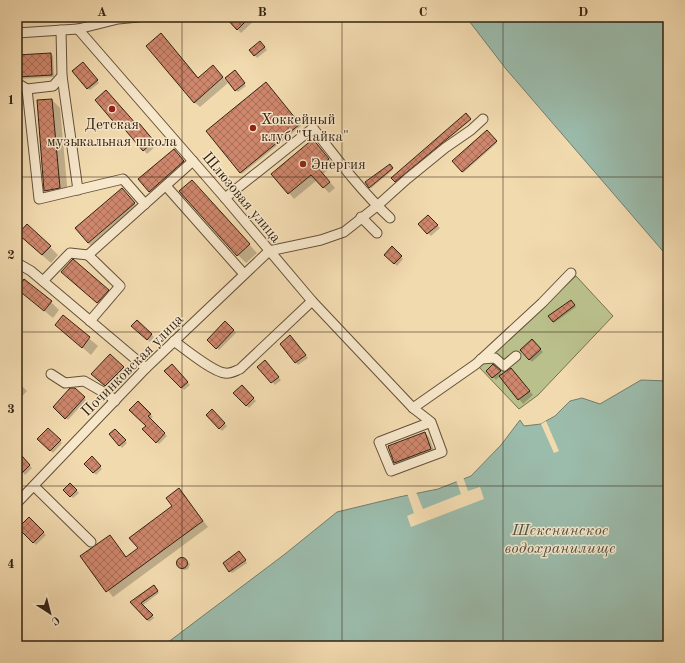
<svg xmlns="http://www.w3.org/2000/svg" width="685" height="663" font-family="'Old Standard TT',serif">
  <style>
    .green { fill: #bac08b; stroke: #76724e }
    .water { fill: #9bbbab; stroke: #717e6e }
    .pier { fill: #f2daaf }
    .shadow { fill: #0003 }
    .building { fill: url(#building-cross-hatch); stroke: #332312 }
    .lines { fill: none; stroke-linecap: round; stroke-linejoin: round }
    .minor-casing { stroke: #635139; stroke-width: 11 }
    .minor { stroke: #f7e7cb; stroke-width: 9 }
    .grid { fill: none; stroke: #332312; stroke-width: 1; stroke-opacity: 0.55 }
    .poi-dot { fill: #8f2418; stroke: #f7e7cb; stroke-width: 1.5 }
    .labels { text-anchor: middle; stroke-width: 3; stroke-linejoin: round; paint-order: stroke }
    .poi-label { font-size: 15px; fill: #332312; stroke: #f7e7cb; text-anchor: start }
    .street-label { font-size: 15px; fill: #332312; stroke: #f7e7cb }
    .water-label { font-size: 16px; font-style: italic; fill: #525140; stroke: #f7e7cb }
    .neatline { fill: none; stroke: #332312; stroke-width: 1.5 }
    .grid-label { font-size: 13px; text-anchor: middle; font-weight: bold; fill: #332312 }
  </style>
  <defs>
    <pattern id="building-cross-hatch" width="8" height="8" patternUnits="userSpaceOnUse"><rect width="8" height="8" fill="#ce866c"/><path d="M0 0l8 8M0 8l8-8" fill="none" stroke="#a86d57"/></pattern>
  </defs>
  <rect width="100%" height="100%" fill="#f2daaf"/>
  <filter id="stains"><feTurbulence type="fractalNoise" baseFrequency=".005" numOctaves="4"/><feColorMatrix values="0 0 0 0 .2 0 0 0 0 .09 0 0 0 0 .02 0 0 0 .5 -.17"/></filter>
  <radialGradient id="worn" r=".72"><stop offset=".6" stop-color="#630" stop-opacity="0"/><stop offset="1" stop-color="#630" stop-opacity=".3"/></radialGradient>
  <polygon class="green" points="576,276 613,316 538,395 519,409 479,367"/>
  <g class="water">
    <polygon points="466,17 668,17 668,257 506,69"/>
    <polygon points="641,380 668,381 668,646 163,646 285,554 337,512 399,497 438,489 471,476 501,445 520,420 524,426 541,424 546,421 555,416 570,401 582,398 600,404"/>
  </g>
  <g class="pier">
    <polygon points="546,421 559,451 554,453 541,424"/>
    <polygon points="463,477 468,491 480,487 484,499 411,527 407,516 414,513 407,493 416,492 423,509 461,494 456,480"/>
  </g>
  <g class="shadow">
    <polygon points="226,17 258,17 241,33"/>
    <polygon points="166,40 199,79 218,72 228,83 200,107 194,102"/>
    <polygon points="263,45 267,50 257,58 251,50"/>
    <polygon points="51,54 53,56 54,77 19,79 17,77 17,56"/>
    <polygon points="85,66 99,83 90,90 87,88"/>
    <polygon points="237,74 246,86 238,92 236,90"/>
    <polygon points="266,84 301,126 242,174 207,131"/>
    <polygon points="52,100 60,108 68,196 54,199 45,191 38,101"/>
    <polygon points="96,101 137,126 143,128 157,145 147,154 125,128 123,130"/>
    <polygon points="466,115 471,120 396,182 395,181"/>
    <polygon points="487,131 497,143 463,173 453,161"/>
    <polygon points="318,146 334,165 323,174 335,188 329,193 317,180 294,199 289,193"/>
    <polygon points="174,150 192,169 158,199 149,191"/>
    <polygon points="389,165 393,170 371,188 367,182"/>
    <polygon points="200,189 257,253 246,263 238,255"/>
    <polygon points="130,198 142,212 96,251 88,243"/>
    <polygon points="428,216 440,228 431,236 419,224"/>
    <polygon points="27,242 50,247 58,255 51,263"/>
    <polygon points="392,248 403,259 397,266 385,255"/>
    <polygon points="63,272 108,291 116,299 106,311"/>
    <polygon points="18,289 51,302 59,310 53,318"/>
    <polygon points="571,301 576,307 554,323 549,317"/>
    <polygon points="64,317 98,346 91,355 56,325"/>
    <polygon points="137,321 154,337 150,342 133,326"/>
    <polygon points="225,323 236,333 219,350 208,340"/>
    <polygon points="293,339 308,358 298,365 281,344"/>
    <polygon points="532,340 543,352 532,362 521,350"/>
    <polygon points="110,355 127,371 110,390 96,378"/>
    <polygon points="267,364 281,380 275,385 259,367"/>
    <polygon points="172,365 190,385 184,390 166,371"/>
    <polygon points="493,366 503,375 511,369 533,395 523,404 500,376 496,380 487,371"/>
    <polygon points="17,381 27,391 17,402"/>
    <polygon points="242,387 256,401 249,408 235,393"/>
    <polygon points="75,389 86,400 68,420 54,407"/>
    <polygon points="138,402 153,417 150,419 167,436 159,444 144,429 147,426"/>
    <polygon points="212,410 227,426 222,431 207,415"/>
    <polygon points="48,429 62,443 53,453 38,439"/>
    <polygon points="115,430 127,443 122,448 110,435"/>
    <polygon points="425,433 429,437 435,453 399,466 395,462"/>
    <polygon points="22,457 32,468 25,475 17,466 17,462"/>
    <polygon points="92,458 102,469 96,475 86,464"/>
    <polygon points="70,484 79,493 73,498 65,490"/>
    <polygon points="179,489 208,527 113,597 82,557 127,558 139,549 174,506"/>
    <polygon points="29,518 46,535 36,545 19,528"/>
    <polygon points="242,555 247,563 232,573 230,571"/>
    <polygon points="183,558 190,564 188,569 185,570 181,569 177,564 179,559"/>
    <polygon points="156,588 159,593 143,605 154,618 149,622 132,602"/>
  </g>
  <g class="building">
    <polygon points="225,17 250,17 237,30"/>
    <polygon points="161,33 198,78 213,65 223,77 194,103 146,46"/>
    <polygon points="260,41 265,47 254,56 249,50"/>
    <polygon points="51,53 52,75 17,77 17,55"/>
    <polygon points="83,62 98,80 87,89 72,71"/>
    <polygon points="235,70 245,83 235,91 225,78"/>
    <polygon points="266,82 300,124 240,173 206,131"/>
    <polygon points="106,90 137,125 139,123 154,141 143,151 121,125 118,127 95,100"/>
    <polygon points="52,99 60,188 44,191 37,100"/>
    <polygon points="466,113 471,119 395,182 391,178"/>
    <polygon points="487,130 497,141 462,172 452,161"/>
    <polygon points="313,139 329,159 318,168 330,182 323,188 311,175 288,194 271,174"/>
    <polygon points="174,149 184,161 149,192 138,179"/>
    <polygon points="390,164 393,168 369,188 365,182"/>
    <polygon points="192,180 250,244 237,256 179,191"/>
    <polygon points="122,188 135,203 88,243 75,228"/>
    <polygon points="428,215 438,225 427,234 418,224"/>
    <polygon points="27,224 51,246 42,255 18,234"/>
    <polygon points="392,246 402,256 394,264 384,255"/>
    <polygon points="73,259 109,290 97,303 61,272"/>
    <polygon points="24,279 52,301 44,311 17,289"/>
    <polygon points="571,300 575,305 553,322 548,316"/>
    <polygon points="63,315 90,337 82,348 55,325"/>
    <polygon points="137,320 152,334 147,340 131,326"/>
    <polygon points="225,321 234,330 216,349 207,340"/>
    <polygon points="290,335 306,355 295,363 280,344"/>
    <polygon points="532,339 541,349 529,360 520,350"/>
    <polygon points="110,354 124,367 105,386 91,374"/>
    <polygon points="265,360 279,377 271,383 257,367"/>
    <polygon points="172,364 188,382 181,388 164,371"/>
    <polygon points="493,364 501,371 492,378 486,371"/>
    <polygon points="511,368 530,391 518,400 499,376"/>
    <polygon points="242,385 254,398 246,406 233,393"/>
    <polygon points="70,388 75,388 85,397 65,419 53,407"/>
    <polygon points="138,401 151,414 148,416 165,433 156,443 142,429 146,426 129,410"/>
    <polygon points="212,409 225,423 219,429 206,415"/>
    <polygon points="48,428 61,440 50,451 37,439"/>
    <polygon points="115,429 126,440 119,446 109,434"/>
    <polygon points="425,432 431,449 394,463 388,446"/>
    <polygon points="22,456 30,465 22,473 17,467 17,460"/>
    <polygon points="92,456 101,466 93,473 84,464"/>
    <polygon points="70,483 77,490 70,497 63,490"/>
    <polygon points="179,488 203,521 106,592 80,556 110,535 126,557 138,548 129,538 172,506 166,498"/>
    <polygon points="29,517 44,532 33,543 18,528"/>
    <polygon points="239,551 246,560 229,572 223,563"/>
    <circle cx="182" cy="563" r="5.5"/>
    <polygon points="154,585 158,591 141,603 153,615 147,620 130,602"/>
  </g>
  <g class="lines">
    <g class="minor-casing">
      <g id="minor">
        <polyline points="78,29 225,198 312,301 413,408 431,422 442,452 391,471 379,442 431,422"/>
        <polyline points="17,33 78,29 118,19 138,17"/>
        <polyline points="62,76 78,190"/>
        <polyline points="17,83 27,89 53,86 62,76 61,30"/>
        <polyline points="27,89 39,199 123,179 145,204"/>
        <polyline points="166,186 244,274"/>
        <path d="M 225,198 L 313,128 C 337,159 361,191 390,218"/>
        <polyline points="361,217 377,233"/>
        <polyline points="88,255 120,286 90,321"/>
        <polyline points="17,263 31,271 146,368"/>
        <polyline points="43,281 70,253 88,255 193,161"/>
        <path d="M 174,341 C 185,349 213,372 225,373 C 231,374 235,371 240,369 L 312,301"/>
        <polyline points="481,359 495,358 504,366 516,356"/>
        <polyline points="51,374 65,383 84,381 110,396 115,401"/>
        <polyline points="413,408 476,364 542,303 571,273"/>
        <polyline points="34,486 91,542"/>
        <polyline points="17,503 146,368 269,251 321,240 344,232 377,206 407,179 445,148 471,130 483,119"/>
      </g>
    </g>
    <use href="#minor" class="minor"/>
  </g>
  <path class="grid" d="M 182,17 L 182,646M 342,17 L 342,646M 503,17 L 503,646M 17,177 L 668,177M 17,332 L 668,332M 17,486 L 668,486"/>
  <g class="poi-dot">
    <circle cx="112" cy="109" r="4"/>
    <circle cx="253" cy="128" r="4"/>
    <circle cx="303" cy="164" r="4"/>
  </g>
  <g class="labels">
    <g class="poi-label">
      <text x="261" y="124">Хоккейный<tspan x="261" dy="17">клуб "Чайка"</tspan></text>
      <text x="112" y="129" text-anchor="middle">Детская<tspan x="112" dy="17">музыкальная школа</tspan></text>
      <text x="311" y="169">Энергия</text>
    </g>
    <g class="street-label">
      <text transform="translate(242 197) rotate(50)" y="5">Шлюзовая улица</text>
      <text transform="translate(132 365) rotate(-45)" y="5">Починковская улица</text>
    </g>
    <g class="water-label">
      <text x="560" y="535">Шекснинское<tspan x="560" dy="18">водохранилище</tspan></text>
    </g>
  </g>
  <rect width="685" height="663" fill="none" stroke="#f2daaf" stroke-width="44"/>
  <g transform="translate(50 613) rotate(144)" stroke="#f7e7cb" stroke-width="3" paint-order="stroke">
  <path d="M0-3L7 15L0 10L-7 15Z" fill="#332312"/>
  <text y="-6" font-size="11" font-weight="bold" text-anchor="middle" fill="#332312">С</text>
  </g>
  <rect x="22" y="22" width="641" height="619" class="neatline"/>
  <g class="grid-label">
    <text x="102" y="16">A</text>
    <text x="262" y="16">B</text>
    <text x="423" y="16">C</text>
    <text x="583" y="16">D</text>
    <text x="11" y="104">1</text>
    <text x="11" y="259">2</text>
    <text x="11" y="413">3</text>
    <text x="11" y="568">4</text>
  </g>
  <rect width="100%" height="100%" filter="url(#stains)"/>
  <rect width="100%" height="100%" fill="url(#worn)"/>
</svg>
